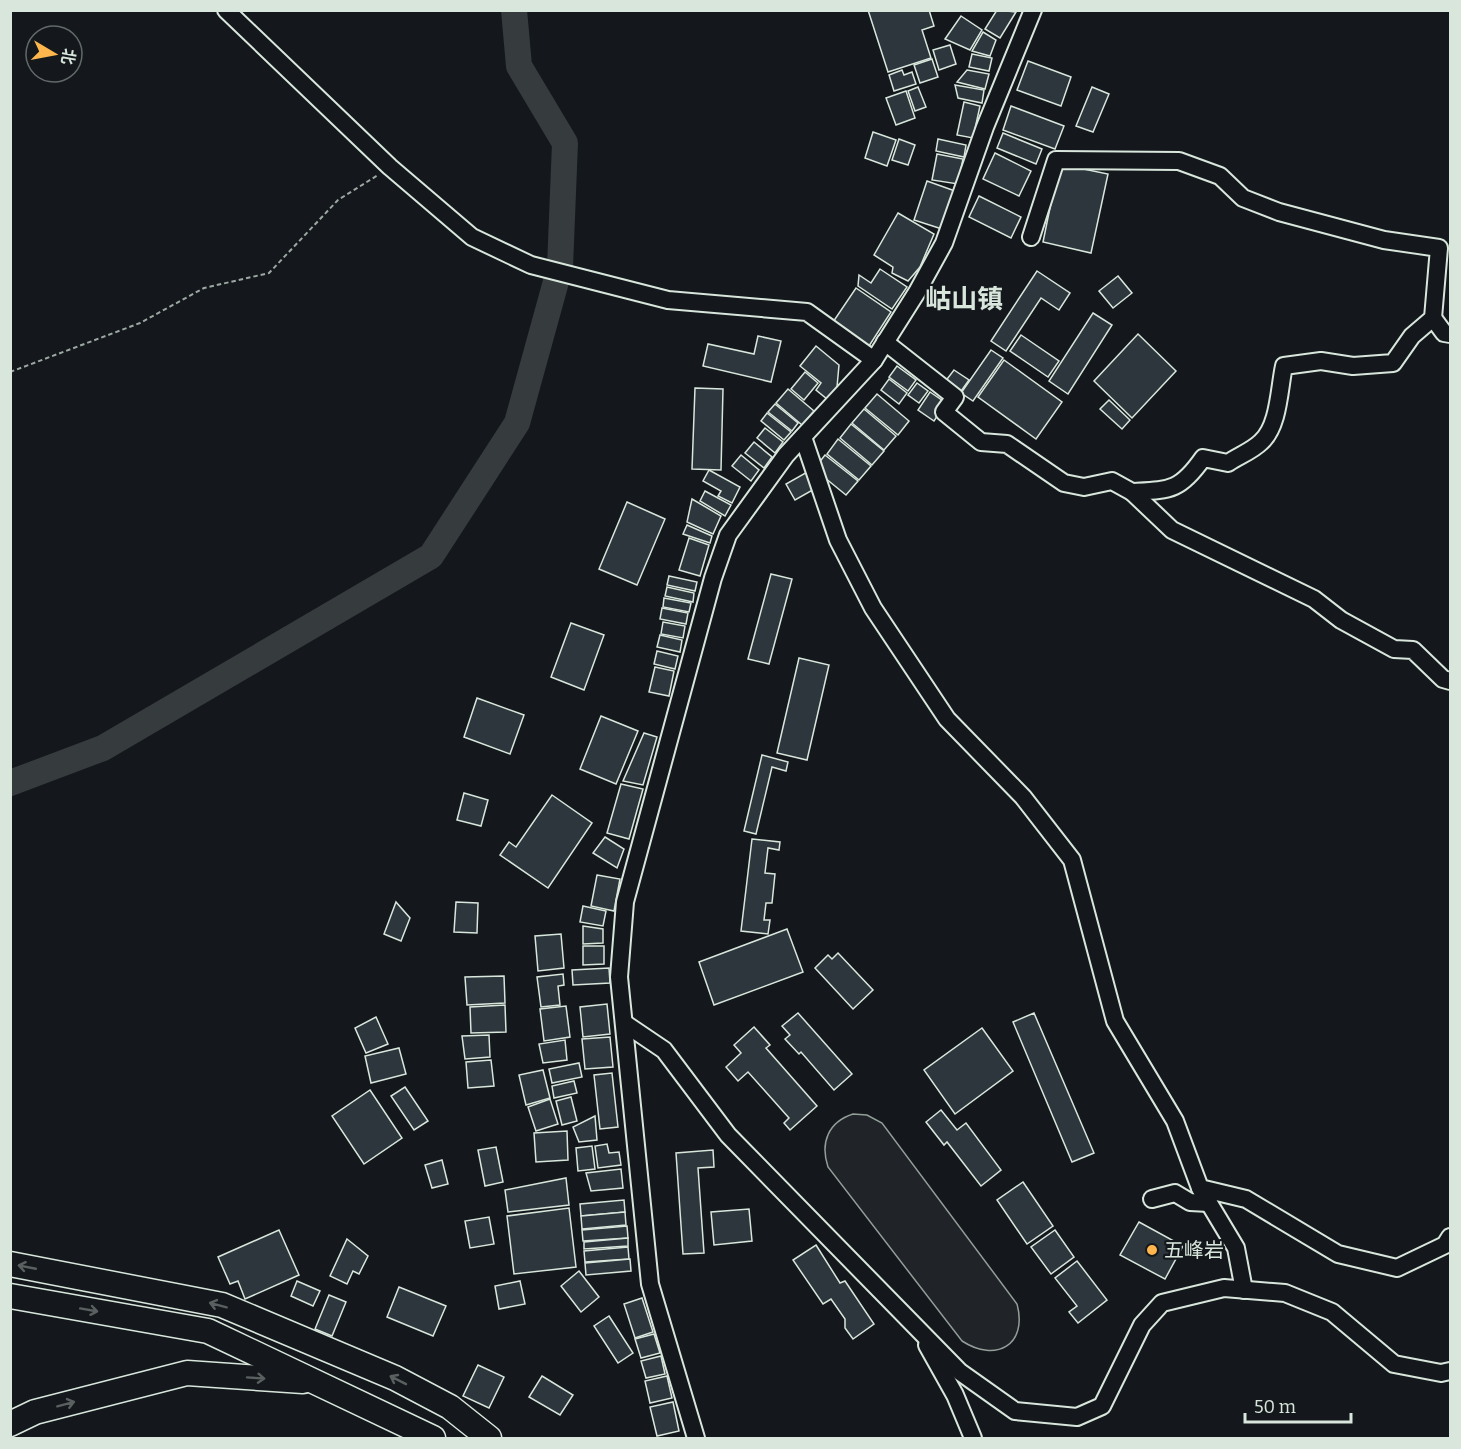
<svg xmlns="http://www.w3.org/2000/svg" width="1461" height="1449" font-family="Bitter,'Noto Sans SC',serif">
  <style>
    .green { fill: #202428; stroke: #939e99; stroke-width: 1.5 }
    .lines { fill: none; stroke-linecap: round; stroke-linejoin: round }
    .river { stroke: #363b3e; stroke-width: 26 }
    .building { fill: #2c363c; stroke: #d8e6dc; stroke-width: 1.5 }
    .minor-casing { stroke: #d8e6dc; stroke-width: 20 }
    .highway-casing { stroke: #d8e6dc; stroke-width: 27 }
    .path { stroke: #9da8a2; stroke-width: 2; stroke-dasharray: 4.5 3; stroke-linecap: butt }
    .minor { stroke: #14181c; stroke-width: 16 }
    .highway { stroke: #14181c; stroke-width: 24 }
    .oneway { stroke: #59605f }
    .poi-dot { fill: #ffb74d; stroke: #14181c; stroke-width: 2 }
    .labels { text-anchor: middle; stroke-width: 4.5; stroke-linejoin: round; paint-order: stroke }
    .poi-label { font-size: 20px; fill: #d8e6dc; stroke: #14181c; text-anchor: start }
    .district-label { font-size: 26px; font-weight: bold; fill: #d8e6dc; stroke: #14181c }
  </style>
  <rect width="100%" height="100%" fill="#14181c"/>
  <path class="green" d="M 853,1114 L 867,1115 L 882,1123 L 1017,1304 C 1028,1345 996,1363 962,1341 L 828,1167 C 820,1143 828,1122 853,1114 Z"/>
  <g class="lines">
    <polyline class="river" points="10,783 103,748 431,556 517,423 560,267 565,143 519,66 514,10"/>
  </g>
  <g class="building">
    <polygon points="868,10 929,10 934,26 922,30 931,58 888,72"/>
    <polygon points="997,10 1016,12 1000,38 985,29"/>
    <polygon points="961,16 982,30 970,50 945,39"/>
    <polygon points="983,32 996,40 990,56 972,51"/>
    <polygon points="950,45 956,64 939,70 933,50"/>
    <polygon points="972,54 992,58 989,71 969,67"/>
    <polygon points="932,59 938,77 920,83 914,65"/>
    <polygon points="1028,61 1071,77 1061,106 1017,90"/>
    <polygon points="902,70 904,75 912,72 916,84 894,91 889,75"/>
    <polygon points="967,70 989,74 985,89 957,82"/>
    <polygon points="955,85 984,90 982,103 958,98"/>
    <polygon points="918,87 926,107 915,111 908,91"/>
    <polygon points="1092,87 1109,94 1093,132 1076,126"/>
    <polygon points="906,91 915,118 896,125 886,98"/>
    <polygon points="964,102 980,106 973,138 957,135"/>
    <polygon points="1011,106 1064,126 1055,149 1003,130"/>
    <polygon points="873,132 896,140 887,166 865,158"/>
    <polygon points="1003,133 1042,149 1036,164 997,148"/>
    <polygon points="899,139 915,145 908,165 892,160"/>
    <polygon points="938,139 966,145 964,157 936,151"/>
    <polygon points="995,153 1031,171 1019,196 983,179"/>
    <polygon points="937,154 963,159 958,184 932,180"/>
    <polygon points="1059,164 1108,174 1091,253 1043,242"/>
    <polygon points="927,181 955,191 942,229 914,220"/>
    <polygon points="979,196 1021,217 1011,238 969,217"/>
    <polygon points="898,213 934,234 920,267 908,281 892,273 893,267 874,255"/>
    <polygon points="880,269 907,287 892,309 858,286 859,275 871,283"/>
    <polygon points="1037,271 1070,293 1059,310 1041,298 1006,351 991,341"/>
    <polygon points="1118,276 1132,293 1113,308 1099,291"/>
    <polygon points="856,288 891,312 869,346 833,322"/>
    <polygon points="1093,313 1112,325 1068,394 1049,381"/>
    <polygon points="1138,334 1176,371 1132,418 1094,381"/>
    <polygon points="1021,335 1059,361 1048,377 1010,351"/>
    <polygon points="758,336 781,341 771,382 703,366 708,344 754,354"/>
    <polygon points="816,346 839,365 837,387 827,399 816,390 821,383 800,366"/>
    <polygon points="991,350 1003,358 973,401 961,393"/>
    <polygon points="1004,360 1062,402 1036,439 978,397"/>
    <polygon points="897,366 916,380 908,391 889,377"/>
    <polygon points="954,370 969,380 959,394 944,383"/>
    <polygon points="805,372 818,383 804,400 791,389"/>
    <polygon points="889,379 907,393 899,404 881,390"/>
    <polygon points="917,383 928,391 919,403 908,395"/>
    <polygon points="695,388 723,389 721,470 692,469"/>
    <polygon points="788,389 814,411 802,425 776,403"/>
    <polygon points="930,392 946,403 934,421 918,410"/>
    <polygon points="877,394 909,421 898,435 865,408"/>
    <polygon points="1109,400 1130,420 1122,429 1100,409"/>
    <polygon points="775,404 798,423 792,431 768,412"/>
    <polygon points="864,409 896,436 884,450 852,423"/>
    <polygon points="767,413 791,432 784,440 761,421"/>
    <polygon points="851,424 884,451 872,465 840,438"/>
    <polygon points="765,428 783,442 775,453 757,438"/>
    <polygon points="838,439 871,466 859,480 827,454"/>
    <polygon points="754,442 772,457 764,468 745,453"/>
    <polygon points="741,455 759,470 751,481 732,466"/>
    <polygon points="825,455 858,481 846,495 814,469"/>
    <polygon points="709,470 740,487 732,503 718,496 721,491 703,481"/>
    <polygon points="809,471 818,487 795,500 786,484"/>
    <polygon points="705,491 731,505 725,516 700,501"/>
    <polygon points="692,499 721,516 713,534 687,522"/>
    <polygon points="627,502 665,519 637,585 599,569"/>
    <polygon points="687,525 712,536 710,543 683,534"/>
    <polygon points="689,538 709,545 700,576 679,570"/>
    <polygon points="771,574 792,579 769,664 748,659"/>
    <polygon points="669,576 697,582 695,591 667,585"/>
    <polygon points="667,587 694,593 693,602 665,596"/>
    <polygon points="664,598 691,603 689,612 663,607"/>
    <polygon points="662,608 688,613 686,624 660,619"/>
    <polygon points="663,622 685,626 683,638 661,634"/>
    <polygon points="571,623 604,635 584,690 551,677"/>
    <polygon points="660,635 682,640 680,652 657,647"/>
    <polygon points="657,651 678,656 675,669 654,664"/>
    <polygon points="799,658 829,665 807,760 777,753"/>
    <polygon points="655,667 674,671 669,696 649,692"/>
    <polygon points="477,698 524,715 510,754 464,737"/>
    <polygon points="601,716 638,731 616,784 580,769"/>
    <polygon points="644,733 657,737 643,785 623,781"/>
    <polygon points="762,755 788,762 786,771 772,767 756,834 744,831"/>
    <polygon points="621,784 643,789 629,839 607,833"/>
    <polygon points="464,793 488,800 481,826 457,820"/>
    <polygon points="552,795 592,823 548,888 500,855 509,842 516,847"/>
    <polygon points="605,837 624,849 617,868 593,853"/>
    <polygon points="752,839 780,842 779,850 768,848 765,873 775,874 772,903 766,903 764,920 770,920 768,934 741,931"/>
    <polygon points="597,875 620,879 614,911 591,906"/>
    <polygon points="396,902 410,918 401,941 384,934"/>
    <polygon points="456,902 478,903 477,933 454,932"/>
    <polygon points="583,906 606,911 603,926 580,922"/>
    <polygon points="583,926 603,929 603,943 583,944"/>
    <polygon points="787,929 803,972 714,1005 699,962"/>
    <polygon points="561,934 564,968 538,971 535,936"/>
    <polygon points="583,946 604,946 604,964 583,965"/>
    <polygon points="838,953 873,990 853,1009 815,968 828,955 832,959"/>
    <polygon points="609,968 610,983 573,985 572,970"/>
    <polygon points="563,974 564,985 558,986 560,1005 541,1007 537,977"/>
    <polygon points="504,976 505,1003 467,1005 465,977"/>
    <polygon points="607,1004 610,1034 583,1037 580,1007"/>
    <polygon points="505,1005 506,1032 471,1033 470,1007"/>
    <polygon points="566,1006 570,1037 544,1041 540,1009"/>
    <polygon points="798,1013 852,1074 834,1090 801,1052 799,1054 785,1039 790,1035 782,1026"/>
    <polygon points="1034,1013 1094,1153 1072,1162 1013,1022"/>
    <polygon points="376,1017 388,1044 366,1053 355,1028"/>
    <polygon points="754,1027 770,1045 766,1048 817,1106 790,1130 784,1123 789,1118 748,1072 738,1081 726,1067 741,1053 734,1045"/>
    <polygon points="982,1028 1013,1071 955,1114 924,1070"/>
    <polygon points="489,1035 490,1057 465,1059 462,1036"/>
    <polygon points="610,1037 613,1067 585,1069 582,1039"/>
    <polygon points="565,1040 567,1060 543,1063 539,1044"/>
    <polygon points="399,1048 406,1074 371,1083 365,1056"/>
    <polygon points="491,1060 494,1086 468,1088 466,1062"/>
    <polygon points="579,1063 582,1077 552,1083 549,1069"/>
    <polygon points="543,1070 550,1098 526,1105 519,1075"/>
    <polygon points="612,1073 618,1127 600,1129 594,1075"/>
    <polygon points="574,1081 577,1093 554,1098 552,1086"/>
    <polygon points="405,1087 428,1121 414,1130 391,1096"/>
    <polygon points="370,1090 402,1138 364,1164 332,1116"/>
    <polygon points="571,1097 577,1121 562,1125 556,1101"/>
    <polygon points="550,1099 558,1124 536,1131 528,1107"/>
    <polygon points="941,1110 957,1130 966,1123 1001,1170 981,1186 947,1142 944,1145 926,1122"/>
    <polygon points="595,1116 597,1140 579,1142 573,1127"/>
    <polygon points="567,1131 568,1160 536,1162 534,1133"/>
    <polygon points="607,1144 609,1153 619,1152 621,1165 598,1168 595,1146"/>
    <polygon points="592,1146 595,1169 578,1171 576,1148"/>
    <polygon points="496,1147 503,1182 485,1186 478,1150"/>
    <polygon points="713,1150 714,1167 698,1168 704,1253 683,1254 676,1153"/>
    <polygon points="442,1160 448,1184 432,1188 425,1165"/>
    <polygon points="621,1169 623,1188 591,1191 586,1173"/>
    <polygon points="566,1178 569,1205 508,1212 505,1190"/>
    <polygon points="1023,1182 1053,1226 1027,1244 997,1200"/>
    <polygon points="624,1200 625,1212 581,1216 580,1204"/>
    <polygon points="569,1208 576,1267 514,1274 507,1216"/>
    <polygon points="749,1209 752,1241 714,1245 711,1212"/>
    <polygon points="625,1212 626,1225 582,1229 581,1216"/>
    <polygon points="489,1217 494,1244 470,1248 465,1221"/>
    <polygon points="1139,1222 1183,1246 1165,1279 1120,1255"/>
    <polygon points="627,1226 628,1238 583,1241 582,1230"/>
    <polygon points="279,1230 299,1275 245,1299 238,1281 230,1284 218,1257"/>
    <polygon points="1055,1230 1074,1257 1051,1274 1031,1247"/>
    <polygon points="628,1238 628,1246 584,1249 584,1242"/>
    <polygon points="347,1239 368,1256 359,1274 353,1271 347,1284 330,1276"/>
    <polygon points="816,1245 840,1283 845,1281 874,1324 853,1339 845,1328 845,1319 831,1299 823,1304 793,1260"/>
    <polygon points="628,1247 629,1259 585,1262 584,1251"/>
    <polygon points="630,1259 631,1271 586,1275 585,1263"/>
    <polygon points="1077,1261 1107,1300 1078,1323 1069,1312 1077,1306 1055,1278"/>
    <polygon points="579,1271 599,1297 581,1312 561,1286"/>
    <polygon points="297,1281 320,1291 313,1306 291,1296"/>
    <polygon points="520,1281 525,1304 499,1309 495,1286"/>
    <polygon points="399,1287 446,1306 433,1336 387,1317"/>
    <polygon points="329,1295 346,1302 332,1336 315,1329"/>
    <polygon points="642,1298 653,1332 635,1338 624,1304"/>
    <polygon points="609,1316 633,1353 618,1363 594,1326"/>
    <polygon points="654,1334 660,1353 641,1358 635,1339"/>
    <polygon points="661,1356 665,1374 646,1378 641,1361"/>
    <polygon points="478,1365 504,1377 489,1408 463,1396"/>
    <polygon points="542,1376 573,1395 560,1415 529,1397"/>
    <polygon points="667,1376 672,1398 650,1403 645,1381"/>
    <polygon points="673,1402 679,1431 657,1436 650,1407"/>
  </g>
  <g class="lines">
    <g class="minor-casing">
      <g id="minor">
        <polyline points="226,10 390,167 472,237 531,265 668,300 807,312 874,360"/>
        <path d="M 1031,237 L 1056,160 L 1179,161 L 1220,176 L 1243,198 L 1279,212 L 1384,240 L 1439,248 L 1433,318 L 1412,336 L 1393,363 L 1353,366 L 1321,361 L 1284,366 C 1279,389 1279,426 1261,442 C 1252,451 1238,456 1228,463 L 1203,458 C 1180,491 1170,490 1132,492"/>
        <polyline points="1433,318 1444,333 1450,334"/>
        <polyline points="885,342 955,397 944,412 981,442 1007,444 1064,483 1084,487 1112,481 1132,492 1172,530 1314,599 1341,620 1394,649 1413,650 1443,679 1450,681"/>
        <polyline points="803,437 838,540 873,608 947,719 1023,797 1072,860 1115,1021 1175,1121 1200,1188 1246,1199 1338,1254 1397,1268 1445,1245 1450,1237"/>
        <polyline points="624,1023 664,1050 728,1135 960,1372 1015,1411 1077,1417 1102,1406 1142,1325 1162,1303 1224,1288 1285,1293 1332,1312 1394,1364 1441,1373 1450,1371"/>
        <polyline points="1200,1188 1236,1248 1244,1290"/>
        <polyline points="1152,1199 1175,1193 1190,1202 1209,1203"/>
        <polyline points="927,1345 955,1395 973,1438"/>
        <polyline points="696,1438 650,1284 619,977 625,902 713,578 728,535 786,455 874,360 917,292 944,243 985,127 1033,10"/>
      </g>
    </g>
    <g class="highway-casing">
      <g id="highway">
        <polyline points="10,1264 222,1305 395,1378 450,1407 489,1438"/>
        <polyline points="10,1296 208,1331 433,1438"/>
        <polyline points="10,1424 35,1412 187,1373 303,1381"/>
      </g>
    </g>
    <polyline class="path" points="10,372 140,323 204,288 269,273 338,200 378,175"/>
    <use href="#minor" class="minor"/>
    <use href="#highway" class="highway"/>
  </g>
  <defs><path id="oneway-shaft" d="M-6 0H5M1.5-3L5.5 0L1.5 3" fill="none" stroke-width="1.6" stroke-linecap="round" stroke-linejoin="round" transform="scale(1.5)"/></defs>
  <g class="oneway">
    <use href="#oneway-shaft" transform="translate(27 1267) rotate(-169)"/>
    <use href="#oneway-shaft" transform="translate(218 1305) rotate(-165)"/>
    <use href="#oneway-shaft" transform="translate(89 1310) rotate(10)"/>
    <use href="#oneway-shaft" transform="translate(256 1378) rotate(4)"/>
    <use href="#oneway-shaft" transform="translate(398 1380) rotate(-153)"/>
    <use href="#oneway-shaft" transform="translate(66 1404) rotate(-15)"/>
  </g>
  <circle class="poi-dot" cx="1152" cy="1250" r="6"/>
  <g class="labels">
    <g class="poi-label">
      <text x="1164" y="1257">五峰岩</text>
    </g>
    <g class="district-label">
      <text x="964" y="308">岵山镇</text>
    </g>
  </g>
  <rect width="1461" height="1449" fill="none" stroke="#d8e6dc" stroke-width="24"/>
  <g transform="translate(54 54) rotate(100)"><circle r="28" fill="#14181c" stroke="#626a69" stroke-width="1.5"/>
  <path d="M0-4.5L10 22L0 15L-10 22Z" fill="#ffb74d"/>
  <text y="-9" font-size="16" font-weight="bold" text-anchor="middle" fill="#d8e6dc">北</text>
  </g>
  <path d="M1245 1413v9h106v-9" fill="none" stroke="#d8e6dc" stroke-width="3"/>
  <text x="1254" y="1413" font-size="18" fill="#d8e6dc" stroke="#14181c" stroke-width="4.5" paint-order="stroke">50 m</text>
</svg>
